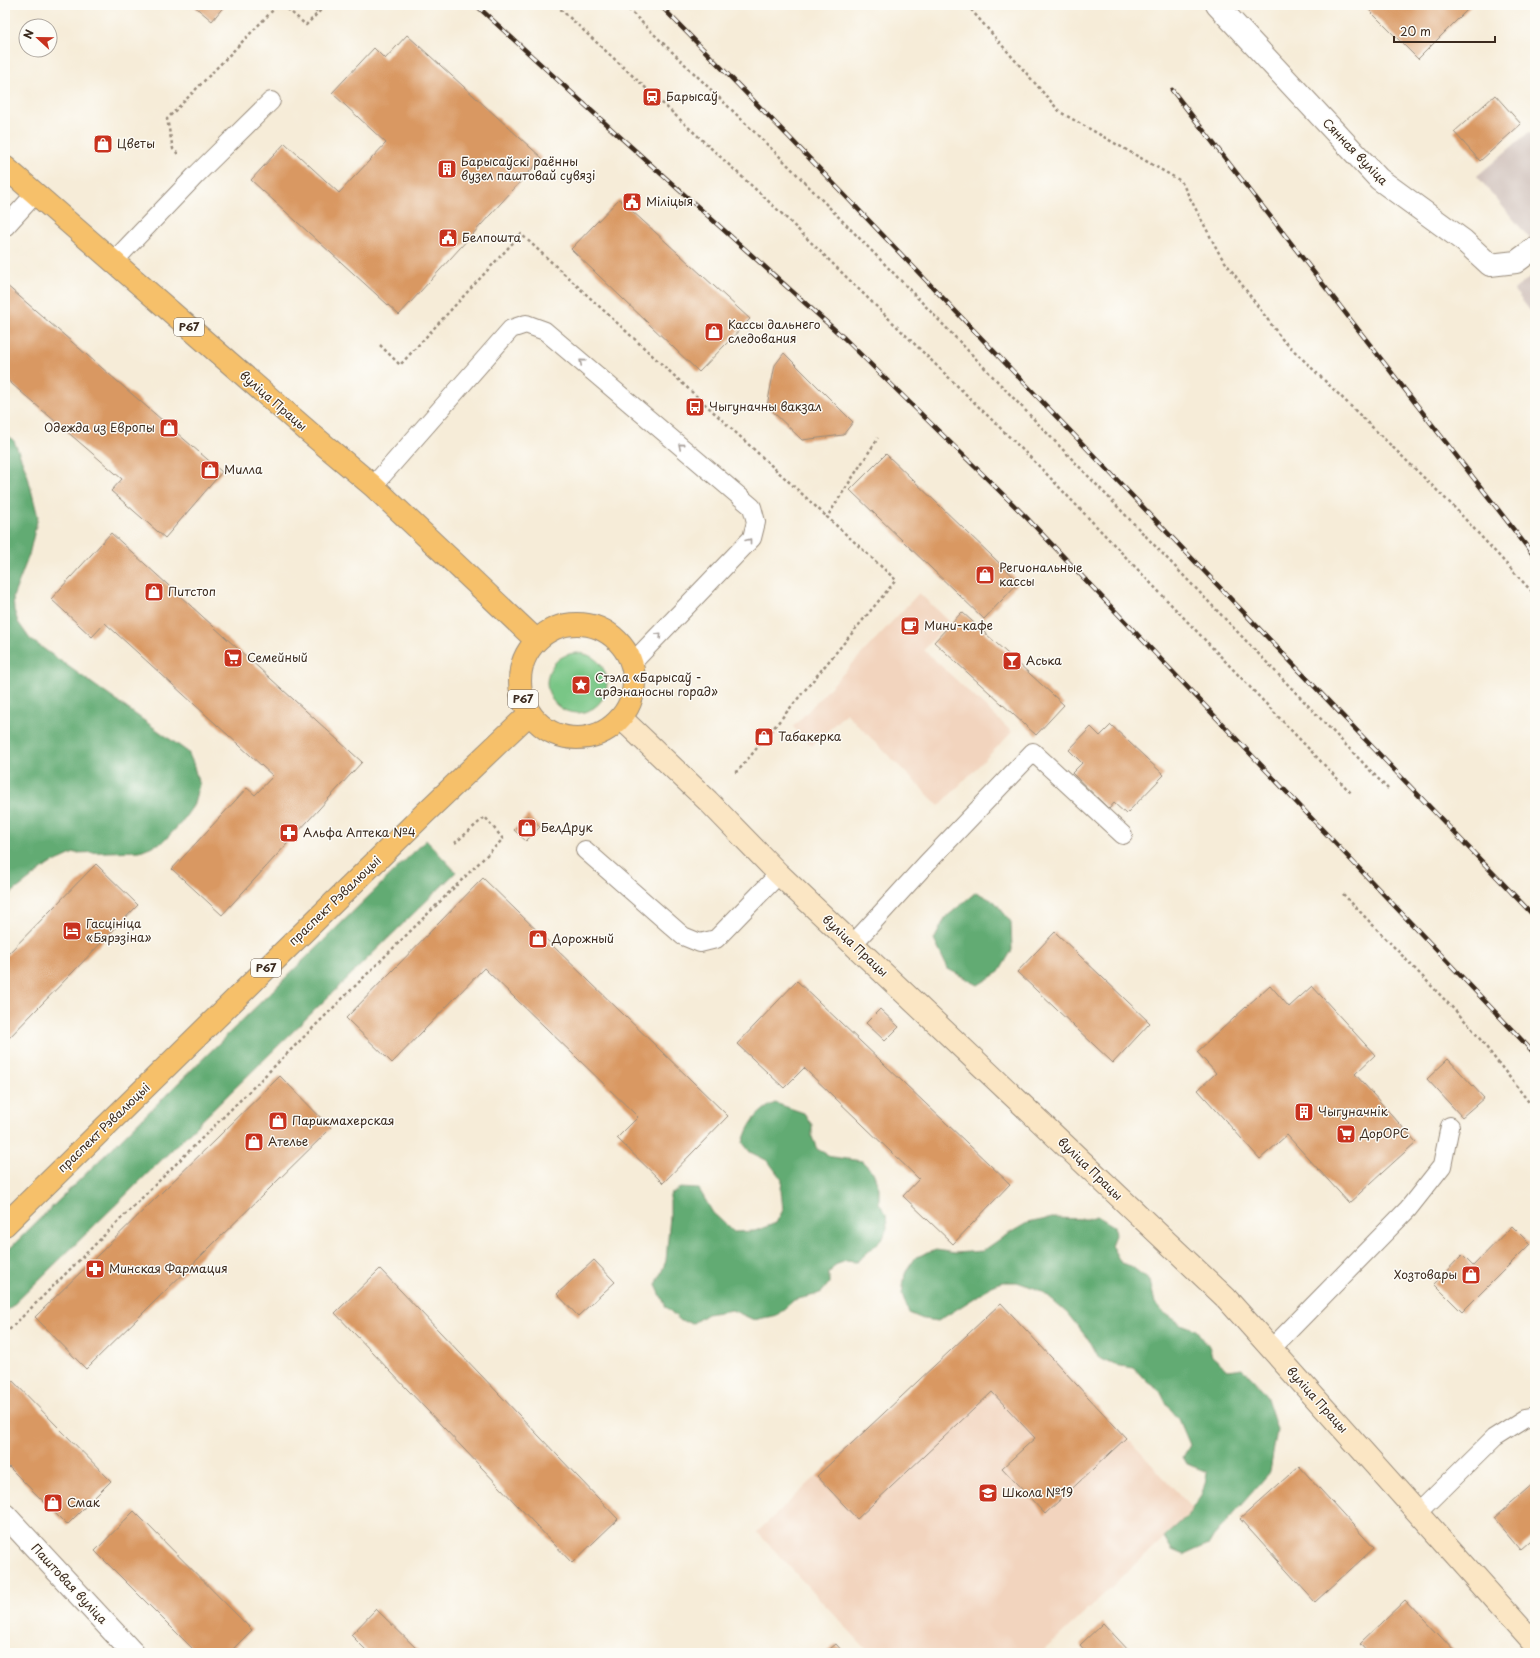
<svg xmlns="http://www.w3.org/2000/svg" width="1540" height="1658" font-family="'Playpen Sans',sans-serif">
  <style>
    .built { fill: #f2d4be }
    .industrial { fill: #cfc0ba }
    .green { fill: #79c686; stroke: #5a7852 }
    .forest { fill: #62ab73; stroke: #4e6a48 }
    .building { fill: #d99862 }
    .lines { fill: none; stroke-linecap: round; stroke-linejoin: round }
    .service-casing { stroke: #988b7b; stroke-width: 20 }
    .minor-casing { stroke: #988b7b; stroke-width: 24 }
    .secondary-casing { stroke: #988b7b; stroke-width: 24 }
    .primary-casing { stroke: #988b7b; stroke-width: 24 }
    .path { stroke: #988b7b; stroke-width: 2.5; stroke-dasharray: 3 3; stroke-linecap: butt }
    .service { stroke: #fff; stroke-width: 18 }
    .minor { stroke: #fff; stroke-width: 22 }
    .secondary { stroke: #fbe6c4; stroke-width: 22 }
    .primary { stroke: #f6c06b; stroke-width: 22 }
    .rail-casing { stroke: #3b2a1e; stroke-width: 4.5 }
    .rail { stroke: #fdfcf7; stroke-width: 3; stroke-dasharray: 9; stroke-linecap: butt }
    .oneway { stroke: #a79f9a }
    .labels { text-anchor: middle; stroke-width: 3; stroke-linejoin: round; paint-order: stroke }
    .shield { fill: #fdfcf7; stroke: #75695f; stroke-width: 1 }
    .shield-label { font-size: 11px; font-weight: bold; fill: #3b2a1e }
    .poi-label { font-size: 12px; fill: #3b2a1e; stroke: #fdfcf7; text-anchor: start }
    .street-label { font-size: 12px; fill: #3b2a1e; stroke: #fdfcf7 }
  </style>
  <rect width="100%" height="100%" fill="#fdfcf7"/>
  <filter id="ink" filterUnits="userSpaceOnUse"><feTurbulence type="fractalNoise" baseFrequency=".025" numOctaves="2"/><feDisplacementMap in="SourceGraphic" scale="8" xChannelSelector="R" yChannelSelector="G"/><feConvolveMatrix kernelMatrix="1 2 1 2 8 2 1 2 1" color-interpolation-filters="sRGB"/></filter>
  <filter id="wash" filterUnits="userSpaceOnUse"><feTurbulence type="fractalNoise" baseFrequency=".012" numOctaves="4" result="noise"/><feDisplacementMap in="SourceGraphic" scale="16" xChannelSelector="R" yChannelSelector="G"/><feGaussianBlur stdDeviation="0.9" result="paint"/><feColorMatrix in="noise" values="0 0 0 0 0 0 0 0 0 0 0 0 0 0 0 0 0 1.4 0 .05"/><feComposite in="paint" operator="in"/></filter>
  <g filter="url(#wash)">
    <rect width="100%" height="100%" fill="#f6ecd8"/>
    <g class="built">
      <polygon points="919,593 949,621 924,650 1012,732 939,806 846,713 812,746 793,727"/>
      <polygon points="1001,1303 1194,1510 1041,1653 870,1653 757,1532"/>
    </g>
    <g class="industrial">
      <polygon points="1529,132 1535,139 1535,245 1477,176"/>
      <polygon points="1535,273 1535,317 1514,290"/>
    </g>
    <circle class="green" cx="577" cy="683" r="30"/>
    <g class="forest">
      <polygon points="5,432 14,441 27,473 38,517 29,555 13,597 14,610 18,622 30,639 188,752 193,763 199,785 193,806 181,823 163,842 140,851 74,853 48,865 5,898"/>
      <polygon points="426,840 456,872 5,1313 5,1253"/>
      <polygon points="976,892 995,902 1011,922 1012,950 999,972 978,985 948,969 934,940 945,918"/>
      <path d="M 775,1103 L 804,1113 L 812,1125 L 812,1137 L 817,1149 L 832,1157 L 862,1161 L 873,1172 L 879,1188 L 879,1203 L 886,1214 L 887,1228 L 883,1238 L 866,1254 L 856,1262 L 846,1261 L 835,1265 L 829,1273 L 829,1283 L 822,1292 L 815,1295 L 794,1300 L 777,1315 L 754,1320 L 732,1310 L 707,1314 L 693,1323 L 681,1321 L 666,1307 L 656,1285 L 666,1261 L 670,1216 L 670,1195 L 680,1188 L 699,1189 L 713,1213 L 734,1232 L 755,1231 L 776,1223 L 783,1210 L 781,1190 L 782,1180 L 768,1161 L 750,1152 L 743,1143 C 747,1126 758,1110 775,1103 Z"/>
      <path d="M 1097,1216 L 1114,1226 L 1115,1235 L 1111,1245 L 1121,1263 L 1131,1266 L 1150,1281 L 1155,1303 L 1163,1312 L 1181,1324 L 1197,1330 L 1209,1346 L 1212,1356 L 1228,1370 L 1242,1368 L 1265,1392 L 1277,1429 L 1270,1472 L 1213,1537 L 1209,1544 L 1184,1555 L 1172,1550 L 1164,1537 C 1187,1516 1203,1505 1207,1472 L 1187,1464 L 1183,1457 L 1190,1445 L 1179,1419 L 1167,1405 L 1160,1391 L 1147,1382 L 1134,1368 L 1115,1365 L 1099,1358 L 1091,1343 L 1067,1313 L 1040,1290 L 1017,1282 L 1003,1282 L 991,1286 L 976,1297 L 938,1321 L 923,1319 L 909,1313 L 902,1294 L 905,1273 L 916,1257 L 936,1250 L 955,1253 L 983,1251 L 1003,1237 L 1027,1223 L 1052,1218 L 1087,1219 Z"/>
    </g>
    <g id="blocks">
      <g class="building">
        <polygon points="193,5 225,5 212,21"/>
        <polygon points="1370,5 1472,5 1418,59 1367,8"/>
        <polygon points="407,35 542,158 399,315 251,180 285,143 339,193 386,143 332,93 374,48 385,59"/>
        <polygon points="1495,95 1521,124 1480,161 1454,132"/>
        <polygon points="619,199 750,319 699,372 571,249"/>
        <polygon points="5,284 222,472 165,538 111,491 122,479 5,378"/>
        <polygon points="784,353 853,422 843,435 802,440 767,406 775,365"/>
        <polygon points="886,454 1019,582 984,619 850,490"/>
        <polygon points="111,533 362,762 222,915 172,869 247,788 255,795 273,776 105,623 92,637 51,599"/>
        <polygon points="962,612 1064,705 1036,735 934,642"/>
        <polygon points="1111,725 1164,775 1126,814 1114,803 1109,809 1072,773 1082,763 1069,750 1091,727 1100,736"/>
        <polygon points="528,815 540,827 526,841 514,830"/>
        <polygon points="96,864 138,905 5,1042 5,957"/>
        <polygon points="483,878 728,1116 663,1183 617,1138 638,1117 484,968 392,1063 346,1018"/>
        <polygon points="1055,932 1150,1023 1113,1063 1017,972"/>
        <polygon points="797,981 1010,1184 953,1244 903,1196 919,1179 804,1068 784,1088 737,1044"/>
        <polygon points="1270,985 1289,1007 1312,986 1375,1055 1355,1074 1416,1142 1349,1203 1287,1135 1260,1159 1198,1090 1216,1073 1197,1052"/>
        <polygon points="880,1009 899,1027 885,1041 866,1023"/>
        <polygon points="1448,1059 1484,1098 1462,1117 1427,1079"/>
        <polygon points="280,1076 331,1128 86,1369 35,1317"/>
        <polygon points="1512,1226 1530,1244 1462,1312 1434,1284 1462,1255 1473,1266"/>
        <polygon points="594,1260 615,1282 578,1316 557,1294"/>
        <polygon points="380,1269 618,1519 572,1563 335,1313"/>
        <polygon points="1001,1303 1126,1438 1045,1514 1002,1468 1035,1438 992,1392 857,1519 817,1476"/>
        <polygon points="5,1373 111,1481 67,1525 5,1463"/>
        <polygon points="1299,1466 1374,1548 1315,1602 1240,1519"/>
        <polygon points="1535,1482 1535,1536 1520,1549 1494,1518"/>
        <polygon points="134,1511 252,1630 229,1653 197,1653 95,1551"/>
        <polygon points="1406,1600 1456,1653 1368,1653 1360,1644"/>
        <polygon points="376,1609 421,1653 369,1653 351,1635"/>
        <polygon points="1103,1623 1131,1653 1087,1653 1080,1645"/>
        <polygon points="836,1644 844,1653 825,1653"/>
      </g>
    </g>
  </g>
  <g filter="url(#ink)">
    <use href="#blocks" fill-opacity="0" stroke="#988b7b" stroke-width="1"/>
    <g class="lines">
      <g class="service-casing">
        <g id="service">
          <polyline points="5,227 35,194"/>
          <polyline points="113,262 196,175 271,101"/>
          <polyline points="373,486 511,329 526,324 545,331 752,507 756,522 752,538 632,663"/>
          <polyline points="585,850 683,936 700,943 716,939 779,874"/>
          <polyline points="853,944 927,863 1033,752 1123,835"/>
          <polyline points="1271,1349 1408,1209 1442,1166 1450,1126"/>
          <polyline points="1418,1513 1494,1438 1524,1419 1535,1417"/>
        </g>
      </g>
      <g class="minor-casing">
        <g id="minor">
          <polyline points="1217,5 1379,179 1464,241 1490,265 1516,262 1535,248"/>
          <polyline points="5,1515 133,1653"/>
        </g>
      </g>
      <g class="secondary-casing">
        <polyline id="secondary" points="621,718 708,801 779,874 1226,1298 1535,1644"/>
      </g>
      <g class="primary-casing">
        <g id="primary">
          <polyline points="5,167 310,433 373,486 536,640"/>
          <circle cx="577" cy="681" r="57"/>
          <polyline points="5,1225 425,813 530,713"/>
        </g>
      </g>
      <g class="path">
        <polyline points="283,5 306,25 326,5"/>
        <polyline points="311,5 318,14"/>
        <polyline points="556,5 779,211 1037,464 1352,794"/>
        <polyline points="624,5 778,155 909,289 1388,789"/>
        <polyline points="967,5 1060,112 1181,181 1220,255 1282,339 1453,506 1535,595"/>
        <polyline points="178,154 173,149 167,119 278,5"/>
        <polyline points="380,345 400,365 521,234 827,517"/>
        <polyline points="735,772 738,771 896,580 827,517 878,438"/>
        <polyline points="1343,894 1469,1025 1535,1110"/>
        <polyline points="5,1334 503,839 485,817 455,843"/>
      </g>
      <use href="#service" class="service"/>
      <use href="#minor" class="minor"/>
      <use href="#secondary" class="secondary"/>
      <use href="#primary" class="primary"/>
      <g class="rail-casing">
        <g id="rail">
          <polyline points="476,5 619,136 844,338 1026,517 1535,1054"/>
          <polyline points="660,5 789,137 1535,917"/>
          <polyline points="1172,90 1535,557"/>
        </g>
      </g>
      <use href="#rail" class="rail"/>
    </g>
    <defs><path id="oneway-chevron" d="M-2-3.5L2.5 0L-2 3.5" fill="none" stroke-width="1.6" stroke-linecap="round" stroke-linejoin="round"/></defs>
    <g class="oneway">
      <use href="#oneway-chevron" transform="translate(582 362) rotate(-140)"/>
      <use href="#oneway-chevron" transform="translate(681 446) rotate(-140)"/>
      <use href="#oneway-chevron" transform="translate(749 541) rotate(-52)"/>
      <use href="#oneway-chevron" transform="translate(659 635) rotate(-46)"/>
    </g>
  </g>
  <defs>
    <g id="station-square" transform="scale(1)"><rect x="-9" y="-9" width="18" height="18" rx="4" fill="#c8321e" stroke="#fdfcf7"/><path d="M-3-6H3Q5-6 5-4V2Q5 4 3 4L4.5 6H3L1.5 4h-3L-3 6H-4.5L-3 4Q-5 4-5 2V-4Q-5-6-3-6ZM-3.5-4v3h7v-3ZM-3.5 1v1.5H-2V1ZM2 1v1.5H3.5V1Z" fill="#fff"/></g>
    <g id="shop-square" transform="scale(1)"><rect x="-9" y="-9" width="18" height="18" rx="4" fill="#c8321e" stroke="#fdfcf7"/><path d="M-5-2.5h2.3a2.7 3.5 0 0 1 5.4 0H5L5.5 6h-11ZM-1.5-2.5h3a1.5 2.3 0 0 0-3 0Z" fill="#fff"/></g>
    <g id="building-square" transform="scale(1)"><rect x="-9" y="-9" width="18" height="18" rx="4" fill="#c8321e" stroke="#fdfcf7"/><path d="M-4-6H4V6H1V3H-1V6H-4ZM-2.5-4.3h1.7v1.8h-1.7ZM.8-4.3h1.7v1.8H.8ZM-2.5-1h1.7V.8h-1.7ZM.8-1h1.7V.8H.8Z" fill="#fff"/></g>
    <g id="civic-square" transform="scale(1)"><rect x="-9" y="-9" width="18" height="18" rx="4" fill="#c8321e" stroke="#fdfcf7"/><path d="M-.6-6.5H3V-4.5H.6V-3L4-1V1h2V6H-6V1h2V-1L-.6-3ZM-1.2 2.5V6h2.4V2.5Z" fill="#fff"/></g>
    <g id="bus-square" transform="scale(1)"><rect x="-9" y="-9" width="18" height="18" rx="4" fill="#c8321e" stroke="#fdfcf7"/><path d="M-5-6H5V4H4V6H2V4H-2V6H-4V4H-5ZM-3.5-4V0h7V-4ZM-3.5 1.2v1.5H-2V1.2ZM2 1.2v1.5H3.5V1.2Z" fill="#fff"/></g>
    <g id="cafe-square" transform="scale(1)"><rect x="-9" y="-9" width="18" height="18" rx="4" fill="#c8321e" stroke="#fdfcf7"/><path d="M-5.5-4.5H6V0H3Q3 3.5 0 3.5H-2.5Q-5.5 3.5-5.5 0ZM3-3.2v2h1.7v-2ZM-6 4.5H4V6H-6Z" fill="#fff"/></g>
    <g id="supermarket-square" transform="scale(1)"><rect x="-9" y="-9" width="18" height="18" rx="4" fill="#c8321e" stroke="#fdfcf7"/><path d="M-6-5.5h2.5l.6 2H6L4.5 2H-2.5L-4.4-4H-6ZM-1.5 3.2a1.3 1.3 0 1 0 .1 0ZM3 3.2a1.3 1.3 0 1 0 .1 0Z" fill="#fff"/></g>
    <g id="bar-square" transform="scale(1)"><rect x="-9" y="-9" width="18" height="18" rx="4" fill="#c8321e" stroke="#fdfcf7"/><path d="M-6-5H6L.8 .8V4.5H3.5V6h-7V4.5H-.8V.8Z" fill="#fff"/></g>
    <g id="sight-square" transform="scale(1)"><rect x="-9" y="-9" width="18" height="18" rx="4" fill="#c8321e" stroke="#fdfcf7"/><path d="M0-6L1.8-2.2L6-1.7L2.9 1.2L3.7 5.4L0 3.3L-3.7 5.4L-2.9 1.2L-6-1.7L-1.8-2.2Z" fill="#fff"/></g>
    <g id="pharmacy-square" transform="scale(1)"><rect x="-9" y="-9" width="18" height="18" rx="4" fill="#c8321e" stroke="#fdfcf7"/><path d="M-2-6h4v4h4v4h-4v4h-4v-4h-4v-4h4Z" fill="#fff"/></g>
    <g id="hotel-square" transform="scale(1)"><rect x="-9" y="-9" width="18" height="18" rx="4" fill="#c8321e" stroke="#fdfcf7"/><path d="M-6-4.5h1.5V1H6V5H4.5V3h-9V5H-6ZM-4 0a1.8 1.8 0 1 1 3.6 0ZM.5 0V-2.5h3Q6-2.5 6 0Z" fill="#fff"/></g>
    <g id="school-square" transform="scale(1)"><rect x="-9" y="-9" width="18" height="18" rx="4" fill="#c8321e" stroke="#fdfcf7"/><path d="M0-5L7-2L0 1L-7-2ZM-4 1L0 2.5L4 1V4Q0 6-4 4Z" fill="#fff"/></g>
  </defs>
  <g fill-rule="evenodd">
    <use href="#station-square" x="652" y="97"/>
    <use href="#shop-square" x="103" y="144"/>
    <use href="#building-square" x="447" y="169"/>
    <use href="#civic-square" x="632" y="202"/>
    <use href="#civic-square" x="448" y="238"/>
    <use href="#shop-square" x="714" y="332"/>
    <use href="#bus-square" x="695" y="407"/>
    <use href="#shop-square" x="169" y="428"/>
    <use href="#shop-square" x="210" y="470"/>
    <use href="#shop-square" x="985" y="575"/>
    <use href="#shop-square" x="154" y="592"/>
    <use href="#cafe-square" x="910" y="626"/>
    <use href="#supermarket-square" x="233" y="658"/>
    <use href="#bar-square" x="1012" y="661"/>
    <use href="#sight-square" x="581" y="685"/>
    <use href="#shop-square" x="764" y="737"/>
    <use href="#shop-square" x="527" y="828"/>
    <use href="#pharmacy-square" x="289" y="833"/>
    <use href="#hotel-square" x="72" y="931"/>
    <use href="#shop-square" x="538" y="939"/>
    <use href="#building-square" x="1304" y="1112"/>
    <use href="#shop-square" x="278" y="1121"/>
    <use href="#supermarket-square" x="1346" y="1134"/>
    <use href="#shop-square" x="254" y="1142"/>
    <use href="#pharmacy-square" x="95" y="1269"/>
    <use href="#shop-square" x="1471" y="1275"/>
    <use href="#school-square" x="988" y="1493"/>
    <use href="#shop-square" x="53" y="1503"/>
  </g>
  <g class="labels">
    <g class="shield">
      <rect x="174" y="318" width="30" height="18" rx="3"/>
      <rect x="508" y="690" width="30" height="18" rx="3"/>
      <rect x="251" y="959" width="30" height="18" rx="3"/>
    </g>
    <g class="shield-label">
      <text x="189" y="331">Р67</text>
      <text x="523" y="703">Р67</text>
      <text x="266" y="972">Р67</text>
    </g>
    <g class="poi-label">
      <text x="666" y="101">Барысаў</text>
      <text x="117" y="148">Цветы</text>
      <text x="461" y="166">Барысаўскі раённы<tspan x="461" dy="14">вузел паштовай сувязі</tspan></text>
      <text x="646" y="206">Міліцыя</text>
      <text x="462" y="242">Белпошта</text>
      <text x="728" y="329">Кассы дальнего<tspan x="728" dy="14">следования</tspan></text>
      <text x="709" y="411">Чыгуначны вакзал</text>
      <text x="155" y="432" text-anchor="end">Одежда из Европы</text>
      <text x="224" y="474">Милла</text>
      <text x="999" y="572">Региональные<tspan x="999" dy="14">кассы</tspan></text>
      <text x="168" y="596">Питстоп</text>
      <text x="924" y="630">Мини-кафе</text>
      <text x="247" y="662">Семейный</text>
      <text x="1026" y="665">Аська</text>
      <text x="595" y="682">Стэла «Барысаў -<tspan x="595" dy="14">ардэнаносны горад»</tspan></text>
      <text x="778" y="741">Табакерка</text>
      <text x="541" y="832">БелДрук</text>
      <text x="303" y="837">Альфа Аптека №4</text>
      <text x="86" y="928">Гасцініца<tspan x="86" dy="14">«Бярэзіна»</tspan></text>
      <text x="552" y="943">Дорожный</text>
      <text x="1318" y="1116">Чыгуначнік</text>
      <text x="292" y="1125">Парикмахерская</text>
      <text x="1360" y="1138">ДорОРС</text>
      <text x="268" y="1146">Ателье</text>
      <text x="109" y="1273">Минская Фармация</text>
      <text x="1457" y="1279" text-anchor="end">Хозтовары</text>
      <text x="1002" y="1497">Школа №19</text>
      <text x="67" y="1507">Смак</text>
    </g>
    <g class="street-label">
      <text transform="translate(1355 152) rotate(46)" y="4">Сянная вуліца</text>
      <text transform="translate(273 401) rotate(41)" y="4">вуліца Працы</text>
      <text transform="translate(335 901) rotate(-44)" y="4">праспект Рэвалюцыі</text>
      <text transform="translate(855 946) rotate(43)" y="4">вуліца Працы</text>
      <text transform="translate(104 1128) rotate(-44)" y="4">праспект Рэвалюцыі</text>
      <text transform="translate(1090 1169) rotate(44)" y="4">вуліца Працы</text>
      <text transform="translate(1317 1400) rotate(48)" y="4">вуліца Працы</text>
      <text transform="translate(69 1584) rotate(47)" y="4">Паштовая вуліца</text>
    </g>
  </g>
  <rect width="1540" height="1658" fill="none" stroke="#fdfcf7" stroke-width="20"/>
  <g transform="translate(38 38) rotate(292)"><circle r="19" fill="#fdfcf7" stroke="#afa8a0"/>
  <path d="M0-3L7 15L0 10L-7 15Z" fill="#c8321e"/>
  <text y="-6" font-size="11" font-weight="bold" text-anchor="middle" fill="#3b2a1e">N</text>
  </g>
  <path d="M1394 36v6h101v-6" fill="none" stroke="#3b2a1e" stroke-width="2"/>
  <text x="1400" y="36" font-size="12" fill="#3b2a1e" stroke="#fdfcf7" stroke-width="3" paint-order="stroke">20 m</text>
</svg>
